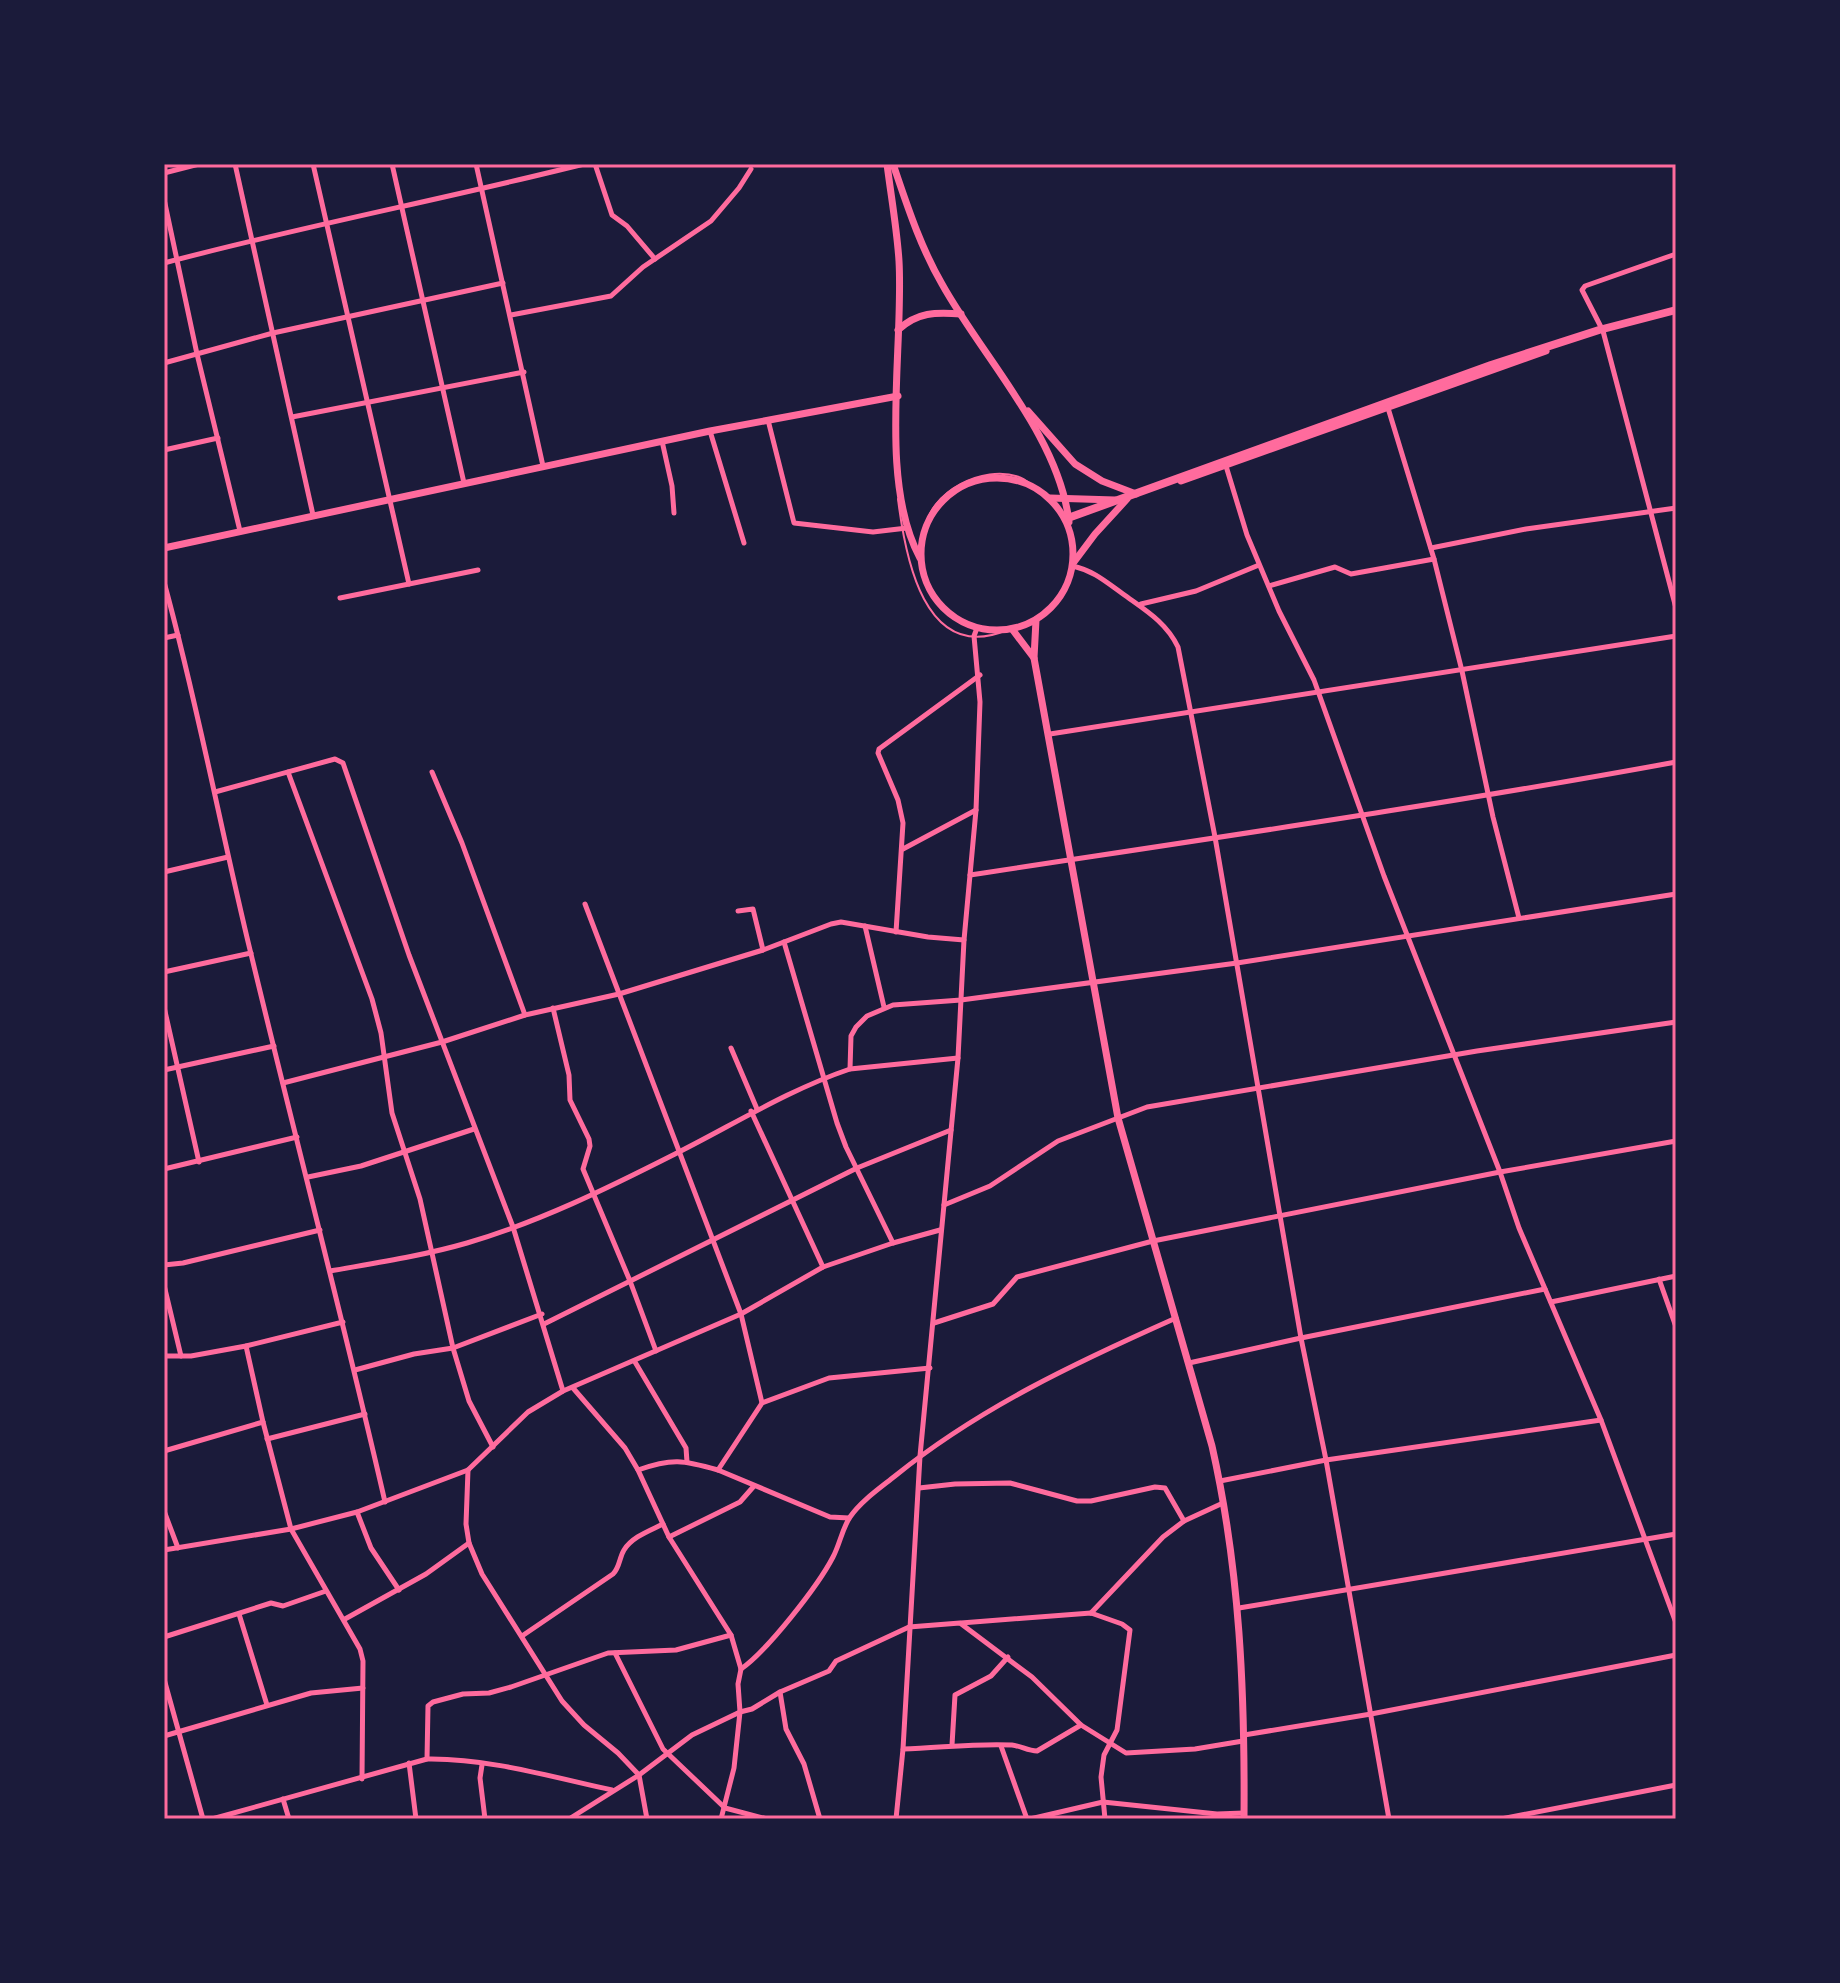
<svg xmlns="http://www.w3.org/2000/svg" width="1840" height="1983" font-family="Arial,sans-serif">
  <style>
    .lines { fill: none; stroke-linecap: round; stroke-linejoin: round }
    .service { stroke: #ff6b9d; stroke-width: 2 }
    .minor { stroke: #ff6b9d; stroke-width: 5 }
    .secondary { stroke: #ff6b9d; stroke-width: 7 }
    .primary { stroke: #ff6b9d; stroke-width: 8 }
    .neatline { fill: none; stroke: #ff6b9d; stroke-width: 3 }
  </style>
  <rect width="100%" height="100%" fill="#1b1b3a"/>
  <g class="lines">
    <g class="service">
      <path d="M 898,499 C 905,556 924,665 1007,630"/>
      <path d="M 925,530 C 929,492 983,464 1019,477 C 1025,479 1030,484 1035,487"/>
    </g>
    <g class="minor">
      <polyline points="235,164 313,515"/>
      <polyline points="313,164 409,584"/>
      <polyline points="392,164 464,483"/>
      <polyline points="476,164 543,466"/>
      <polyline points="595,164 612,215 627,226 655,259"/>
      <polyline points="164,173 199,164"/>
      <polyline points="164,199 197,354 240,531"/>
      <polyline points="1676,254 1585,286 1582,290 1603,331 1676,608"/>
      <path d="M 164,263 C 303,226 445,199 584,164"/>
      <polyline points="511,315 611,296 643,267 711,221 739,188 751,169"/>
      <polyline points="164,363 273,333 503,283"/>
      <polyline points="1388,408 1434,559 1462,671 1493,817 1519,918"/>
      <polyline points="292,417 524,372"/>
      <polyline points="768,420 794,523 873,532 907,528"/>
      <polyline points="710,431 744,543"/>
      <polyline points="662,441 672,486 674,513"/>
      <polyline points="164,450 218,438"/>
      <polyline points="1226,466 1247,535 1279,611 1314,680 1384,876 1500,1172 1519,1228 1601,1420 1676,1623"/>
      <polyline points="1431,548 1526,529 1676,508"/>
      <path d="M 1073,566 C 1094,571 1106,582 1123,594 C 1145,610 1166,622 1178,647 L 1215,837 L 1301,1338 L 1326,1460 L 1389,1819"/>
      <path d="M 164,582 C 198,705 221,831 251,954 C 295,1137 343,1319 385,1502"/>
      <polyline points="1269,586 1335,567 1351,574 1434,559"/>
      <polyline points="340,598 478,570"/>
      <polyline points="1141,604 1196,591 1259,565"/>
      <polyline points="164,638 178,635"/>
      <polyline points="1050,734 1676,636"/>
      <polyline points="288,772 372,999 381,1033 392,1113 420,1199 453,1348 469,1401 493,1447"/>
      <polyline points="432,772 462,843 525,1015"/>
      <polyline points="215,792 335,759 343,763 409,955 513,1227 563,1391"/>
      <polyline points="903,849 976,810"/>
      <polyline points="164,872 228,857"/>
      <path d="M 970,875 C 1206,839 1442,805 1676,762"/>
      <polyline points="585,904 741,1314 762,1403 718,1470"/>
      <polyline points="738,911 753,909 763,950"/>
      <polyline points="865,926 884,1007"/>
      <polyline points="896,932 903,823 898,800 878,753 879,749 980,675"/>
      <polyline points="784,942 837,1123 846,1147 893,1243"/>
      <polyline points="164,972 251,953"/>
      <polyline points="164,1007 199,1162"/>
      <polyline points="553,1008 569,1075 570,1100 589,1139 590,1146 583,1169 630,1281 656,1351"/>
      <polyline points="731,1048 757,1109"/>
      <polyline points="850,1069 851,1036 856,1027 867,1016 893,1005 961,1000 1237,963 1676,894"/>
      <polyline points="164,1070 274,1046"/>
      <polyline points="283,1083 442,1042 525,1015 619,994 763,950 831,924 841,922 928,937 964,940"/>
      <polyline points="751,1111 823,1267"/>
      <polyline points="164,1169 297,1137"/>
      <polyline points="308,1177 361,1166 474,1129"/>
      <polyline points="944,1205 990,1186 1058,1141 1147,1107 1477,1051 1676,1022"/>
      <polyline points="164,1265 183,1263 320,1230"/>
      <path d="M 330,1271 C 375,1263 422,1256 467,1243 C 539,1222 608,1188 675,1154 C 733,1125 788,1090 850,1069 L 958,1058"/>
      <polyline points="1659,1279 1676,1327"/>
      <polyline points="164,1285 181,1356"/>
      <polyline points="1551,1302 1676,1276"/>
      <polyline points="934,1323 993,1304 1017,1277 1153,1241 1500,1172 1676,1141"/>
      <polyline points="544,1324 857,1168 951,1130"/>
      <polyline points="246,1346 263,1422 291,1529 360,1649 363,1661 362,1779"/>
      <polyline points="164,1356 191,1356 246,1346 343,1322"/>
      <polyline points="635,1362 686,1448 687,1462"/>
      <polyline points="1189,1363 1301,1338 1545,1289"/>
      <polyline points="355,1370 414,1354 453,1348 542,1314"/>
      <polyline points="573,1388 625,1448 638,1470 669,1537 731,1635 741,1669 738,1684 740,1712 734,1768 721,1819"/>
      <polyline points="762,1403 829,1378 930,1368"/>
      <polyline points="267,1439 365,1414"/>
      <polyline points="164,1451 263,1422"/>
      <polyline points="468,1470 466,1524 469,1543 482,1574 562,1701 584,1725 618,1753 639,1775 647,1819"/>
      <path d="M 638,1470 C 672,1458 683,1460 718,1470 L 830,1517 L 849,1518"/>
      <polyline points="1220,1481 1326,1460 1601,1420"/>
      <polyline points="919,1488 955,1484 1010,1483 1077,1501 1091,1501 1155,1487 1165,1488 1184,1521"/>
      <polyline points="164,1511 178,1548"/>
      <polyline points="357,1512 371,1548 399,1590"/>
      <polyline points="669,1537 740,1502 754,1486"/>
      <polyline points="164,1550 291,1529 357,1512 468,1470 528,1412 563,1391 741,1314 823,1267 893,1243 940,1230"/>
      <polyline points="1239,1608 1676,1534"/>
      <polyline points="1091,1613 1163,1537 1184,1521 1223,1503"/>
      <polyline points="239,1614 267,1705"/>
      <polyline points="345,1619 426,1574 469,1543"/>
      <polyline points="961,1623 1091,1613 1122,1624 1130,1630 1117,1730 1104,1755 1101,1777 1105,1819"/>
      <path d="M 522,1636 L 613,1574 C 620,1567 619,1558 624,1550 C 632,1537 649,1531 663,1524"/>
      <polyline points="164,1637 271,1603 283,1606 326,1591"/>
      <polyline points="615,1653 663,1749 725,1808 767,1819"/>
      <path d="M 741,1669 C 767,1651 818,1586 833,1557 C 840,1544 842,1529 850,1517 C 861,1501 880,1488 895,1476 C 979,1408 1077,1362 1176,1318"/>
      <polyline points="164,1679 203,1819"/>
      <polyline points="780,1692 786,1729 804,1764 820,1819"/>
      <polyline points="1244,1735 1371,1714 1676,1655"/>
      <polyline points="164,1736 311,1693 363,1688"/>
      <polyline points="952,1745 955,1695 991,1676 1008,1657"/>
      <polyline points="1001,1746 1027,1819"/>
      <path d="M 903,1749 C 940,1748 976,1743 1012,1745 C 1021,1746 1028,1751 1037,1751 L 1081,1725"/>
      <polyline points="427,1759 428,1706 433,1702 463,1694 489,1693 511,1687 608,1653 676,1650 731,1635"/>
      <polyline points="409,1763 416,1819"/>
      <polyline points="482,1765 480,1778 485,1819"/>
      <polyline points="283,1799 289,1819"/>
      <path d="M 212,1819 L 427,1759 C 488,1758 552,1777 612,1790"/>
      <polyline points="569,1819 639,1775 692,1735 740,1712 752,1709 780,1692 829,1671 836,1661 909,1627 960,1623 1032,1677 1081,1725 1126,1753 1195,1749 1243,1741"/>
      <polyline points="896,1819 903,1749 920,1456 958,1058 964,940 976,810 980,702 974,636 977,628"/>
      <polyline points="1030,1819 1103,1802 1217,1814 1244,1813"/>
      <polyline points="1501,1819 1676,1785"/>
    </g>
    <g class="secondary">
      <path d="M 887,164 C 891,196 897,229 899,261 C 904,348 878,481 920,558"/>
      <path d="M 893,164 C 907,205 920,246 942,284 C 983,358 1059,436 1069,522"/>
      <path d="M 898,330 C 917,312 936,312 961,314"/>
      <polyline points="1028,411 1075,464 1102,481 1136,494"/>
      <circle cx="997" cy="554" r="76"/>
      <polyline points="1181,481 1546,351"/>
      <polyline points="1050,498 1115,500"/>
      <polyline points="164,548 710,431 898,396"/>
      <polyline points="1074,562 1095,534 1127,499"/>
      <path d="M 1036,620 L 1034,658 L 1118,1118 L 1212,1446 C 1240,1570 1245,1693 1244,1819"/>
      <polyline points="1012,629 1034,658"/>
    </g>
    <polyline class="primary" points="1068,518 1491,365 1599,330 1676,310"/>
  </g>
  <rect width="1840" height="1983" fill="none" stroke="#1b1b3a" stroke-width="332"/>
  <rect x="166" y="166" width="1508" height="1651" class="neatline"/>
</svg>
